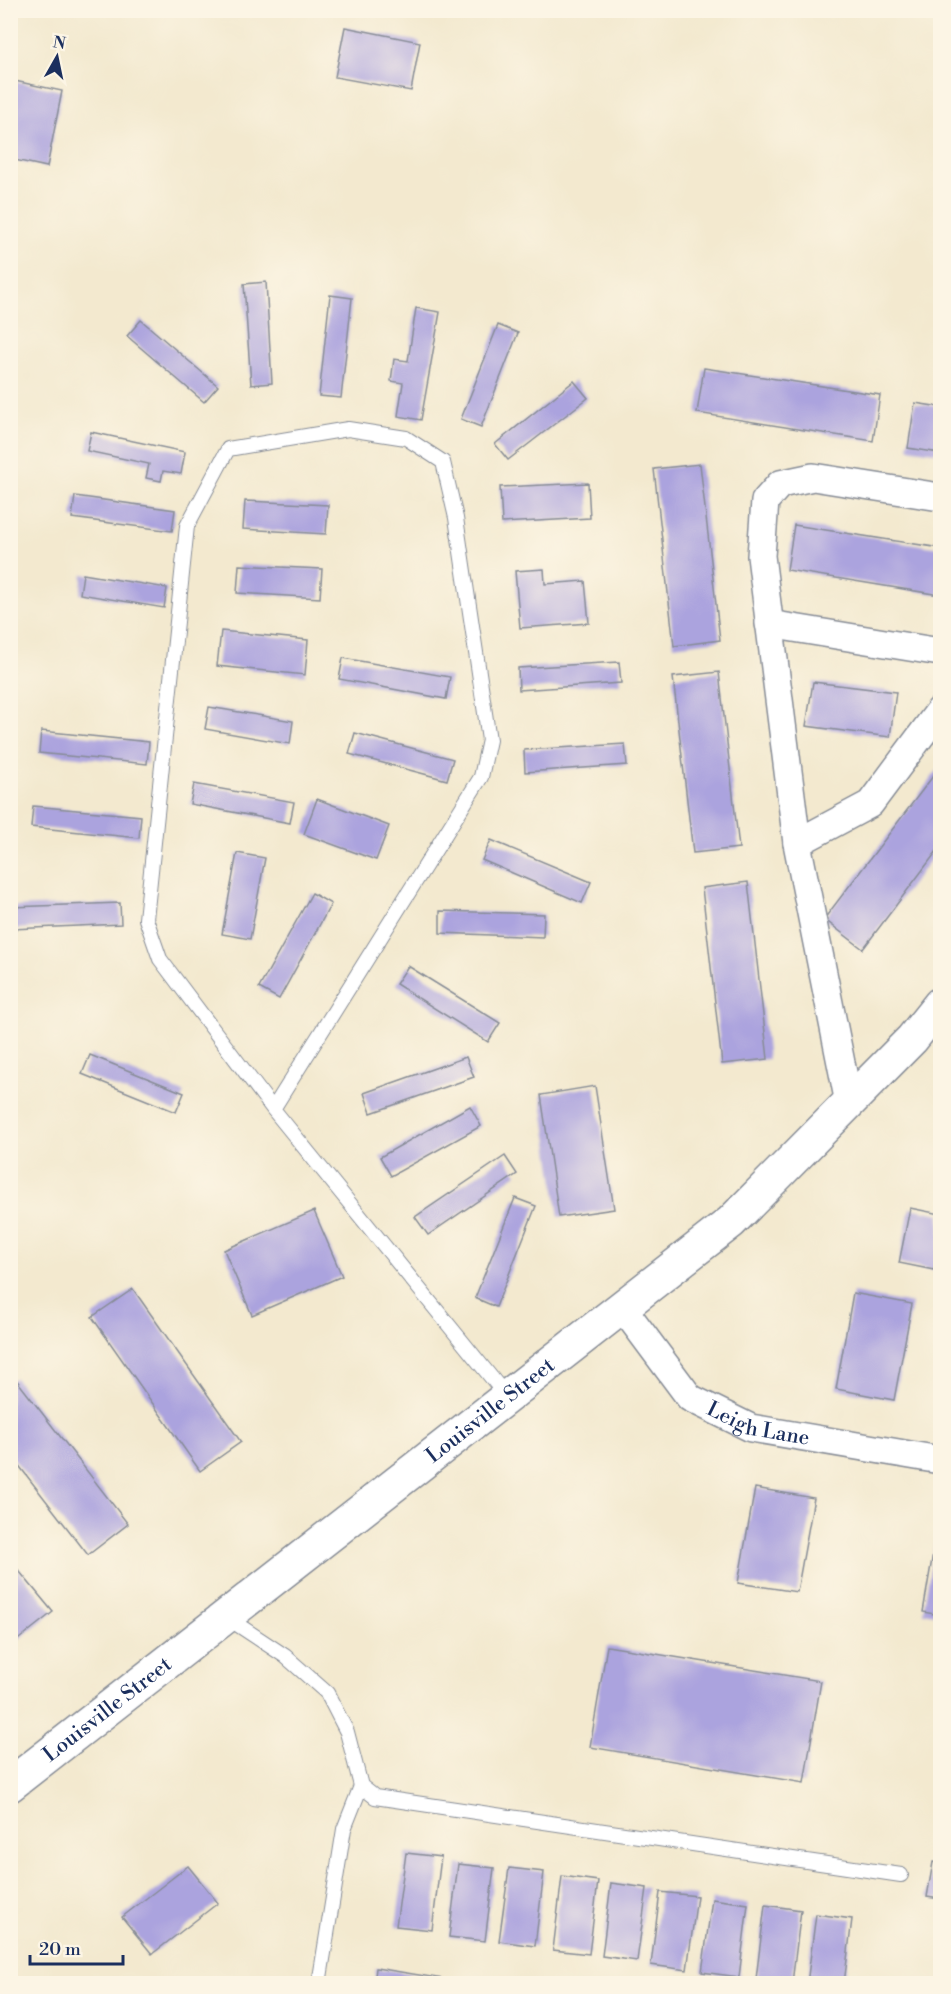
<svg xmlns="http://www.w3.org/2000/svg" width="951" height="1994" font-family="'Libre Bodoni',serif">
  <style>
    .building { fill: #aba3de }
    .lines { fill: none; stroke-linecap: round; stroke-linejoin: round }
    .service-casing { stroke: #878c96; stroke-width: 16 }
    .minor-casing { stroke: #878c96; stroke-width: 30 }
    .secondary-casing { stroke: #878c96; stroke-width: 36 }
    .service { stroke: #fff; stroke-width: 14 }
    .minor { stroke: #fff; stroke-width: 27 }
    .secondary { stroke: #fff; stroke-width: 33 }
    .labels { text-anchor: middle; stroke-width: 4.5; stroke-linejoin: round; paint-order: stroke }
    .street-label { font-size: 21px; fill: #1b2f5e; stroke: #fcf5e5 }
  </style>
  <rect width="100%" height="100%" fill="#fcf5e5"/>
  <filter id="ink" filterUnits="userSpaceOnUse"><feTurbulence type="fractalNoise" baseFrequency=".0167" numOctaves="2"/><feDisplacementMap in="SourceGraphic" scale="12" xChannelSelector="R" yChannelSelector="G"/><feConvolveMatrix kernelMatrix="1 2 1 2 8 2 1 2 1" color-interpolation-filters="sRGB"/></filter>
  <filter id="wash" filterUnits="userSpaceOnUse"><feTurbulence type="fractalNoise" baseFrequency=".008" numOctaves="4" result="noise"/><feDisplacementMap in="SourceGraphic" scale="24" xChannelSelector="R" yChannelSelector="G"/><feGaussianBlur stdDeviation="1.35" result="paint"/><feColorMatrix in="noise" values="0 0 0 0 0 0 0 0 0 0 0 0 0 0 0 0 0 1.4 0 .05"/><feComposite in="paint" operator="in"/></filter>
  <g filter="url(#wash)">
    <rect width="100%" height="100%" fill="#f3e9cf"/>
    <g id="blocks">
      <g class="building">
        <polygon points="345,27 420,42 411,91 335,77"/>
        <polygon points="10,80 62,91 47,167 10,159"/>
        <polygon points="266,282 272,383 251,385 244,284"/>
        <polygon points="330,295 352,298 341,398 319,396"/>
        <polygon points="416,308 440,312 421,420 398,416 403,383 391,381 394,359 408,361"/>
        <polygon points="141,320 218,386 204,402 127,336"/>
        <polygon points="498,325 518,333 481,427 461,419"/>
        <polygon points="704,368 880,395 873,441 697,413"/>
        <polygon points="574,381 588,398 508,460 495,444"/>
        <polygon points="915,403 940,407 940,453 908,448"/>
        <polygon points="91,432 185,452 181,474 163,471 161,481 146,478 149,464 87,451"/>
        <polygon points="700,464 720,640 674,646 654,469"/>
        <polygon points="588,483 590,518 502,523 500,487"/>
        <polygon points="75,496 175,510 172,531 72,518"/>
        <polygon points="245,501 328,505 326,534 243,529"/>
        <polygon points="794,525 940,548 940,595 787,570"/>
        <polygon points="239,565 322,569 320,598 237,593"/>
        <polygon points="544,569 545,584 585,581 589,623 520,628 515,571"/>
        <polygon points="83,574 167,588 164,608 80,594"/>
        <polygon points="221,631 308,640 305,675 217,666"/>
        <polygon points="343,658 450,677 446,699 339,679"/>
        <polygon points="619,662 621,683 519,690 518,668"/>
        <polygon points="719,672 739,848 693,853 673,677"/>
        <polygon points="813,682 896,692 890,737 806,726"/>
        <polygon points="209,707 293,721 290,744 205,729"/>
        <polygon points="41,731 149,742 147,764 39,753"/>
        <polygon points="355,733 453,759 447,780 349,754"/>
        <polygon points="625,744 627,765 525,772 524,750"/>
        <polygon points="940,767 940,847 863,949 824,919"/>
        <polygon points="194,784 294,802 290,823 190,804"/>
        <polygon points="317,799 389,826 376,860 304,834"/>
        <polygon points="33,806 141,816 139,838 31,827"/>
        <polygon points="491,840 591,882 582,903 482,860"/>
        <polygon points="237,853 265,858 250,939 222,934"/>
        <polygon points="748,882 768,1059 722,1064 702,888"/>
        <polygon points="312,893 331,904 279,999 259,988"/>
        <polygon points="120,903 121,924 12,929 11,907"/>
        <polygon points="440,911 544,914 543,937 440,933"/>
        <polygon points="408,966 500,1023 488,1042 396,984"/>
        <polygon points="90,1055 184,1093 176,1112 82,1074"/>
        <polygon points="466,1057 474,1077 371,1113 364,1093"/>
        <polygon points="595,1086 614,1209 559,1217 541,1095"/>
        <polygon points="470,1106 481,1126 391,1176 380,1157"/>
        <polygon points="505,1156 517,1174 428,1235 415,1217"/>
        <polygon points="515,1198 536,1206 496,1307 475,1298"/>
        <polygon points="910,1208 940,1214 940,1240 934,1270 899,1263"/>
        <polygon points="314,1211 342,1276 252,1315 224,1250"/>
        <polygon points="133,1289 241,1442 200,1471 92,1317"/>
        <polygon points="853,1293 912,1304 894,1400 836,1389"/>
        <polygon points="15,1378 128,1524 88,1555 10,1454 10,1381"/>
        <polygon points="755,1488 814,1498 797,1592 738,1583"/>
        <polygon points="939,1518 940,1518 940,1615 923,1612"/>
        <polygon points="10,1560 53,1612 10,1646"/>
        <polygon points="607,1646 821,1681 804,1783 590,1747"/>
        <polygon points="406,1853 441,1857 432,1930 396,1926"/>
        <polygon points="933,1862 940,1863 940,1899 927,1897"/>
        <polygon points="458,1864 494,1868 485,1941 449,1937"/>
        <polygon points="188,1866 218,1903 152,1954 122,1917"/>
        <polygon points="509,1868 544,1872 535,1946 499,1941"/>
        <polygon points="562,1876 598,1881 589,1954 553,1950"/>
        <polygon points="611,1883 647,1888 637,1961 602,1956"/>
        <polygon points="660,1892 697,1896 687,1970 651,1965"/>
        <polygon points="712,1899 748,1904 739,1977 702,1972"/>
        <polygon points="765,1905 801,1910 792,1983 756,1979"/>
        <polygon points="816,1914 852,1919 844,1984 807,1984"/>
        <polygon points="376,1968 450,1980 449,1984 374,1984"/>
      </g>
    </g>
  </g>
  <g filter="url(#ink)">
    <use href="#blocks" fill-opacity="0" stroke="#878c96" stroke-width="1.5"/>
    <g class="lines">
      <g class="service-casing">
        <g id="service">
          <polyline points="273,1109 481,777 489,740 456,518 443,462 406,438 348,429 228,449 187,526 146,919 160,959 273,1109 508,1398"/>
          <polyline points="226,1617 285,1656 327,1693 347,1732 361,1786 375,1797 901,1875"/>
          <polyline points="319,1984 344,1829 361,1786"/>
        </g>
      </g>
      <g class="minor-casing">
        <g id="minor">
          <polyline points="769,624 940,652"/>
          <polyline points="797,843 870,804 940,710"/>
          <polyline points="849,1103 797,843 761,556 765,501 780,484 813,477 940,497"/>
          <path id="s1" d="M 623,1308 L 690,1398 L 751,1428 L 940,1460"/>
        </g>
      </g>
      <g class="secondary-casing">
        <g id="secondary">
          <path id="s2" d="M 10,1785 L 731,1222 L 912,1039 L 940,1004"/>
        </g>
      </g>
      <use href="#service" class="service"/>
      <use href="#minor" class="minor"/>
      <use href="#secondary" class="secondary"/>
    </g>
  </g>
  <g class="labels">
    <g class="street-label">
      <text dy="7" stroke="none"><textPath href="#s2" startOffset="609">Louisville Street</textPath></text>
      <text dy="7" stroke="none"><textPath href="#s1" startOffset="186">Leigh Lane</textPath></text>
      <text dy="7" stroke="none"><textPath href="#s2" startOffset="123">Louisville Street</textPath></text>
    </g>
  </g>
  <rect width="951" height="1994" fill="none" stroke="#fcf5e5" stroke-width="36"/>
  <g transform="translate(57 57) rotate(9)" stroke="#fcf5e5" stroke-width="4.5" paint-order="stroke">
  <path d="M0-4.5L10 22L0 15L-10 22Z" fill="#1b2f5e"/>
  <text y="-9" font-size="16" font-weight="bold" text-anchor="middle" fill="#1b2f5e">N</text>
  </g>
  <path d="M30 1955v9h93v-9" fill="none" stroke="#1b2f5e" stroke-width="3"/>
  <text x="39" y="1955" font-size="18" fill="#1b2f5e" stroke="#fcf5e5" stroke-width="4.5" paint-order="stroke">20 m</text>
</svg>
